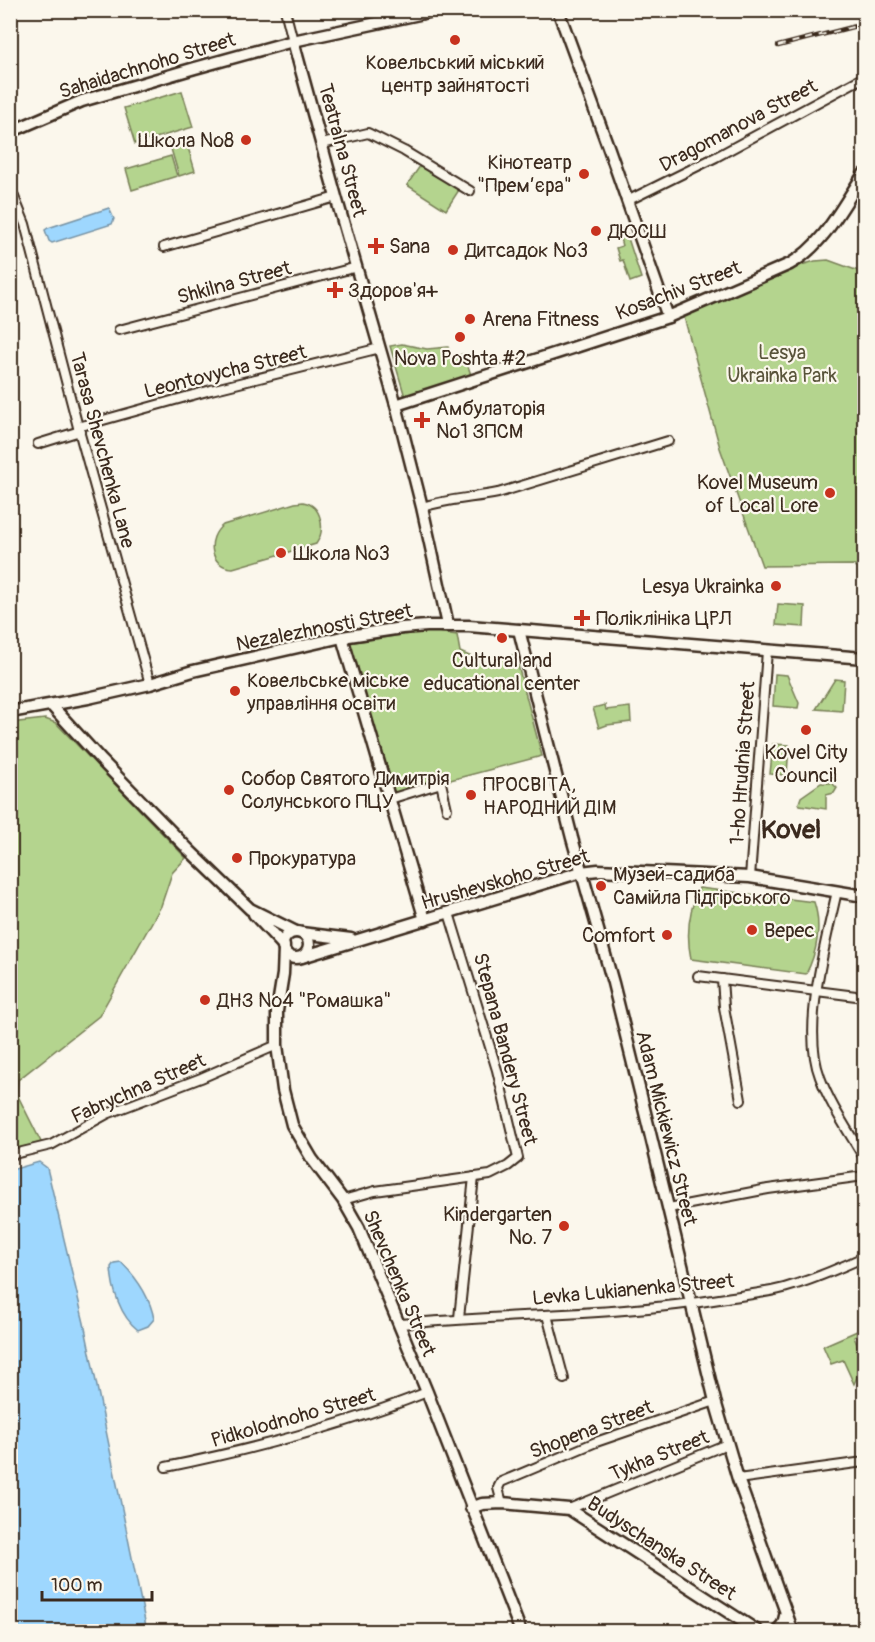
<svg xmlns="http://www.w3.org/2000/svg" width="875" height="1642" font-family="Pangolin,sans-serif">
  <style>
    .green { fill: #b4d48e; stroke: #787f56; stroke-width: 1.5 }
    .water { fill: #9ed7fe; stroke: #7692a4; stroke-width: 1.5 }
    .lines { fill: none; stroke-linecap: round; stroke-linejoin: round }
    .street-casing { stroke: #3b2a1e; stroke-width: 12 }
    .secondary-casing { stroke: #3b2a1e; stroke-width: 15 }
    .street { stroke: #fbf7ec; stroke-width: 8 }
    .secondary { stroke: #fbf7ec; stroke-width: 10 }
    .rail-casing { stroke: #3b2a1e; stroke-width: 4.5 }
    .rail { stroke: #fbf7ec; stroke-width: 2; stroke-dasharray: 7; stroke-linecap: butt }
    .poi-dot { fill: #c8321e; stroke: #fbf7ec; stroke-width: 2 }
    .labels { text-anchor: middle; stroke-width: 4.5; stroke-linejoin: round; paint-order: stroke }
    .poi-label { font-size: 20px; fill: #3b2a1e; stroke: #fbf7ec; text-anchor: start }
    .street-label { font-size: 20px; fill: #3b2a1e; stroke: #fbf7ec }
    .park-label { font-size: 20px; fill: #59543a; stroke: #fbf7ec }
    .district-label { font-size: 26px; font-weight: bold; fill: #3b2a1e; stroke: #fbf7ec }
  </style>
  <rect width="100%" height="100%" fill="#fbf7ec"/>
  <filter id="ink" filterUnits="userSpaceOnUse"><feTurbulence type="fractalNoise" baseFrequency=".0167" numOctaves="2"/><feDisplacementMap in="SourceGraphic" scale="12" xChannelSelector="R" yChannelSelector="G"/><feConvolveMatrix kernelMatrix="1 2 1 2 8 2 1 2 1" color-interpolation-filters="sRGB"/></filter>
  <g filter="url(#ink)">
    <g class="green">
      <polygon points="182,91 193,127 135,144 124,108"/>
      <polygon points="185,137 195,171 179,176 169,142"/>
      <polygon points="171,156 177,176 132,190 126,169"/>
      <polygon points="420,166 459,190 446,210 407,185"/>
      <polygon points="627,235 641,278 630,282 623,260 620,261 616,248 622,246 620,238"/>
      <polygon points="828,260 864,273 864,571 853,565 762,566 720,448 684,317 798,266 815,261"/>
      <polygon points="402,344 427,349 448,347 451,357 464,354 471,375 405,397 390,346"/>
      <path d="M 303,502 C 322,505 326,530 316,544 L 233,568 C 209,567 206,538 223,525 L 295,503 Z"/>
      <polygon points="778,604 805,606 804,627 776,625"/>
      <polygon points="430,631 457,635 460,652 488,664 515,654 542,756 393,795 347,643"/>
      <polygon points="775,674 787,675 799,703 798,708 773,706"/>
      <polygon points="835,679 844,680 842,711 816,709"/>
      <polygon points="605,705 606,710 630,707 631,722 607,725 599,728 593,708"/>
      <polygon points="45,719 56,723 186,858 172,873 161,906 99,1016 18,1080 17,1094 42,1144 11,1150 10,868 13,817 10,796 10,723"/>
      <polygon points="773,744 789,745 787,775 770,774"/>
      <polygon points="821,783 832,783 837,788 834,793 826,795 826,809 800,805 799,803 801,797"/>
      <path d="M 699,888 L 814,902 C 822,926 817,953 806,974 L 691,959 C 686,935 689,910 699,888 Z"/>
      <polygon points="864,1328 864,1332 854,1337 864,1361 854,1384 843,1360 831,1364 823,1346"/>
    </g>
    <g class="water">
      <polygon points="109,208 114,219 112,224 52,243 49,241 45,230 48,228"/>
      <polygon points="39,1162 47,1168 84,1323 147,1631 11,1631 11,1170"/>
      <path d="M 121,1262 C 136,1277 150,1297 154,1319 L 148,1326 L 138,1330 C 120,1316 112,1289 111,1267 L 114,1263 Z"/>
    </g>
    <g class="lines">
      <g class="street-casing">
        <g id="street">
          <polyline points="285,10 293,41"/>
          <polyline points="322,144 368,133 404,151 470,191"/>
          <polyline points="10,187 25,224 78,427 150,684"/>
          <polyline points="627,201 716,157 864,77"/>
          <polyline points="164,247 336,197"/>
          <polyline points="119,330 357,267"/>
          <polyline points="78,427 211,390 380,348"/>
          <polyline points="38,444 80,431"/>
          <path d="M 422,507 C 448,499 472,498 498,493 L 668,441"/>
          <polyline points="390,799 441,783 447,809"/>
          <polyline points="750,877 767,651"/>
          <path d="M 837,891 C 826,942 801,1028 820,1077 C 830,1105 849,1132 864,1158"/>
          <polyline points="698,976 864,997"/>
          <polyline points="722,979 724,1007 741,1100"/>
          <polyline points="10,1155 51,1145 107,1114 201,1078 277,1045"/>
          <polyline points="343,1200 375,1191 490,1175 508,1166 518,1158 497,1070 449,913"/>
          <polyline points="669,1208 768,1189 864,1176"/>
          <polyline points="547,1315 564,1379"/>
          <polyline points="459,1318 474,1177"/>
          <path d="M 400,1324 C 508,1314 618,1316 726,1298 C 745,1295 765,1293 784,1288 C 812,1280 838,1269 864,1257"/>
          <path d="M 166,1467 C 254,1449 343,1426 427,1392"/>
          <polyline points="738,1479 864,1462"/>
          <polyline points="502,1503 498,1488 501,1482 596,1442 715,1401"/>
          <polyline points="569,1509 727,1444"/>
        </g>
      </g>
      <g class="secondary-casing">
        <g id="secondary">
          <polyline points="558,10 609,149 668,317"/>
          <polyline points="293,41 336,197 396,405 422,507 448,625"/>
          <polyline points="10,132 82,101 195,68 293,41 438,10"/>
          <path d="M 396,405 L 668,317 L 790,264 C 824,245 843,205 864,174"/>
          <polyline points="519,630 572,838 613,983 641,1096 715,1401 738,1479 793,1632"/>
          <polyline points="342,637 425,920"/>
          <polyline points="52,706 102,761 190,851 250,909 296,932"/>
          <polyline points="10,712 88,698 150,684 193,671 342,637 402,628 427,626 469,626 864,658"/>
          <polyline points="254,914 284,946"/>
          <circle cx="296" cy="945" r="13"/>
          <polyline points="301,933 351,939"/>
          <polyline points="284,949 283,974 277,1011 277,1045 283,1090 292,1125 312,1159 343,1200 359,1228 427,1392 521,1632"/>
          <polyline points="302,957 581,872 598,870 750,877 864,896"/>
          <polyline points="471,1508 482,1504 502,1503 569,1509 759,1632"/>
          <polyline points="776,1632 783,1624 786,1612"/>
        </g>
      </g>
      <use href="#street" class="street"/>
      <use href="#secondary" class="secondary"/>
      <g class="rail-casing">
        <polyline id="rail" points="778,46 864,24"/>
      </g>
      <use href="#rail" class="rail"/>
    </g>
  </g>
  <g class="poi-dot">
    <circle cx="455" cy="40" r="6"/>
    <circle cx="246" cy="140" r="6"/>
    <circle cx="584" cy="174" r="6"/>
    <circle cx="596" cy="231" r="6"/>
    <path d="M373 237h6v6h6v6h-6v6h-6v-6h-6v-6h6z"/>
    <circle cx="453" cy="250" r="6"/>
    <path d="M332 281h6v6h6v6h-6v6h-6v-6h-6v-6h6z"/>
    <circle cx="470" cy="319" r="6"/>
    <circle cx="460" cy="337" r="6"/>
    <path d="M419 411h6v6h6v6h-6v6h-6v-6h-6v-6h6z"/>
    <circle cx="830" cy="493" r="6"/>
    <circle cx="281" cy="553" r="6"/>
    <circle cx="776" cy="586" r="6"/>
    <path d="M579 609h6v6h6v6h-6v6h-6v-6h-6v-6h6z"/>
    <circle cx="502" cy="638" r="6"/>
    <circle cx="235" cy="691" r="6"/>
    <circle cx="806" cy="730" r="6"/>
    <circle cx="229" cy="790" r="6"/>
    <circle cx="471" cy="795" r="6"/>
    <circle cx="237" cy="858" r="6"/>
    <circle cx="601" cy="886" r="6"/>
    <circle cx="752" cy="930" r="6"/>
    <circle cx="667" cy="935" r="6"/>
    <circle cx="205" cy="1000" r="6"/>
    <circle cx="564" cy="1226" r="6"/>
  </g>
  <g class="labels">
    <g class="poi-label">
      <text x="455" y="69" text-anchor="middle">Ковельський міський<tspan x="455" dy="23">центр зайнятості</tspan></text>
      <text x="234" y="147" text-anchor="end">Школа №8</text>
      <text x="572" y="169" text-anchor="end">Кінотеатр<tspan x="572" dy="23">"Прем’єра"</tspan></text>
      <text x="608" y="238">ДЮСШ</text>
      <text x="389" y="253">Sana</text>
      <text x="465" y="257">Дитсадок №3</text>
      <text x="348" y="297">Здоров'я+</text>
      <text x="482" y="326">Arena Fitness</text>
      <text x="460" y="365" text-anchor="middle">Nova Poshta #2</text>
      <text x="436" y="415">Амбулаторія<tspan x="436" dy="23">№1 ЗПСМ</tspan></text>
      <text x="818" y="489" text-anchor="end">Kovel Museum<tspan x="818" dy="23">of Local Lore</tspan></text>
      <text x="293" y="560">Школа №3</text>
      <text x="764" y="593" text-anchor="end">Lesya Ukrainka</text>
      <text x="596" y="625">Поліклініка ЦРЛ</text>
      <text x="502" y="667" text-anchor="middle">Cultural and<tspan x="502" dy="23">educational center</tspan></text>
      <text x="247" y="687">Ковельське міське<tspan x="247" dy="23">управління освіти</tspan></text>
      <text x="806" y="759" text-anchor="middle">Kovel City<tspan x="806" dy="23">Council</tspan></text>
      <text x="241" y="785">Собор Святого Димитрія<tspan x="241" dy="23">Солунського ПЦУ</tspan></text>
      <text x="483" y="791">ПРОСВІТА,<tspan x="483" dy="23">НАРОДНИЙ ДІМ</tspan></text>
      <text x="249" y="865">Прокуратура</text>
      <text x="613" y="881">Музей-садиба<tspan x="613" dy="23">Самійла Підгірського</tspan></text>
      <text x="764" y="937">Верес</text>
      <text x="655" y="942" text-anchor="end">Comfort</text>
      <text x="217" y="1007">ДНЗ №4 "Ромашка"</text>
      <text x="552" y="1221" text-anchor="end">Kindergarten<tspan x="552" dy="23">No. 7</tspan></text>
    </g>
    <g class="street-label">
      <text transform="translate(147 65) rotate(-17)" y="7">Sahaidachnoho Street</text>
      <text transform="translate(738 125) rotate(-28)" y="7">Dragomanova Street</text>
      <text transform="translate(343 150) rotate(75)" y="7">Teatralna Street</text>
      <text transform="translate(234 282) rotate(-15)" y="7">Shkilna Street</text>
      <text transform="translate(678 290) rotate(-21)" y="7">Kosachiv Street</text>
      <text transform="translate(225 371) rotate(-14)" y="7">Leontovycha Street</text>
      <text transform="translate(103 450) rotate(75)" y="7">Tarasa Shevchenka Lane</text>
      <text transform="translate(324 627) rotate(-11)" y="7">Nezalezhnosti Street</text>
      <text transform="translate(742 763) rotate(-86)" y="7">1-ho Hrudnia Street</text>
      <text transform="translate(505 879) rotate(-16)" y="7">Hrushevskoho Street</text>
      <text transform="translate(506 1049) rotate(75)" y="7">Stepana Bandery Street</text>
      <text transform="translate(138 1088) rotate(-24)" y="7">Fabrychna Street</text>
      <text transform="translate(667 1128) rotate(76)" y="7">Adam Mickiewicz Street</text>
      <text transform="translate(400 1283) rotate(67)" y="7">Shevchenka Street</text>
      <text transform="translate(633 1289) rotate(-5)" y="7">Levka Lukianenka Street</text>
      <text transform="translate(293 1417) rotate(-16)" y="7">Pidkolodnoho Street</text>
      <text transform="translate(591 1429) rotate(-21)" y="7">Shopena Street</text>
      <text transform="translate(659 1455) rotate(-22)" y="7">Tykha Street</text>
      <text transform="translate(662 1548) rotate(33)" y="7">Budyschanska Street</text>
    </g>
    <g class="park-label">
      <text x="782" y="359">Lesya<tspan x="782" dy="23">Ukrainka Park</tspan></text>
    </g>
    <g class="district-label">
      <text x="791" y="838">Kovel</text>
    </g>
  </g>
  <rect width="875" height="1642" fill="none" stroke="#fbf7ec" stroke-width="36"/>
  <rect x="18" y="18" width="839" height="1606" fill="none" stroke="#3b2a1e" stroke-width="2" filter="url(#ink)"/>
  <path d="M42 1591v9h110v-9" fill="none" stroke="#3b2a1e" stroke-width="3"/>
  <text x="51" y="1591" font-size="18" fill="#3b2a1e" stroke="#fbf7ec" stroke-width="4.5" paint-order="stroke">100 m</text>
</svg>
